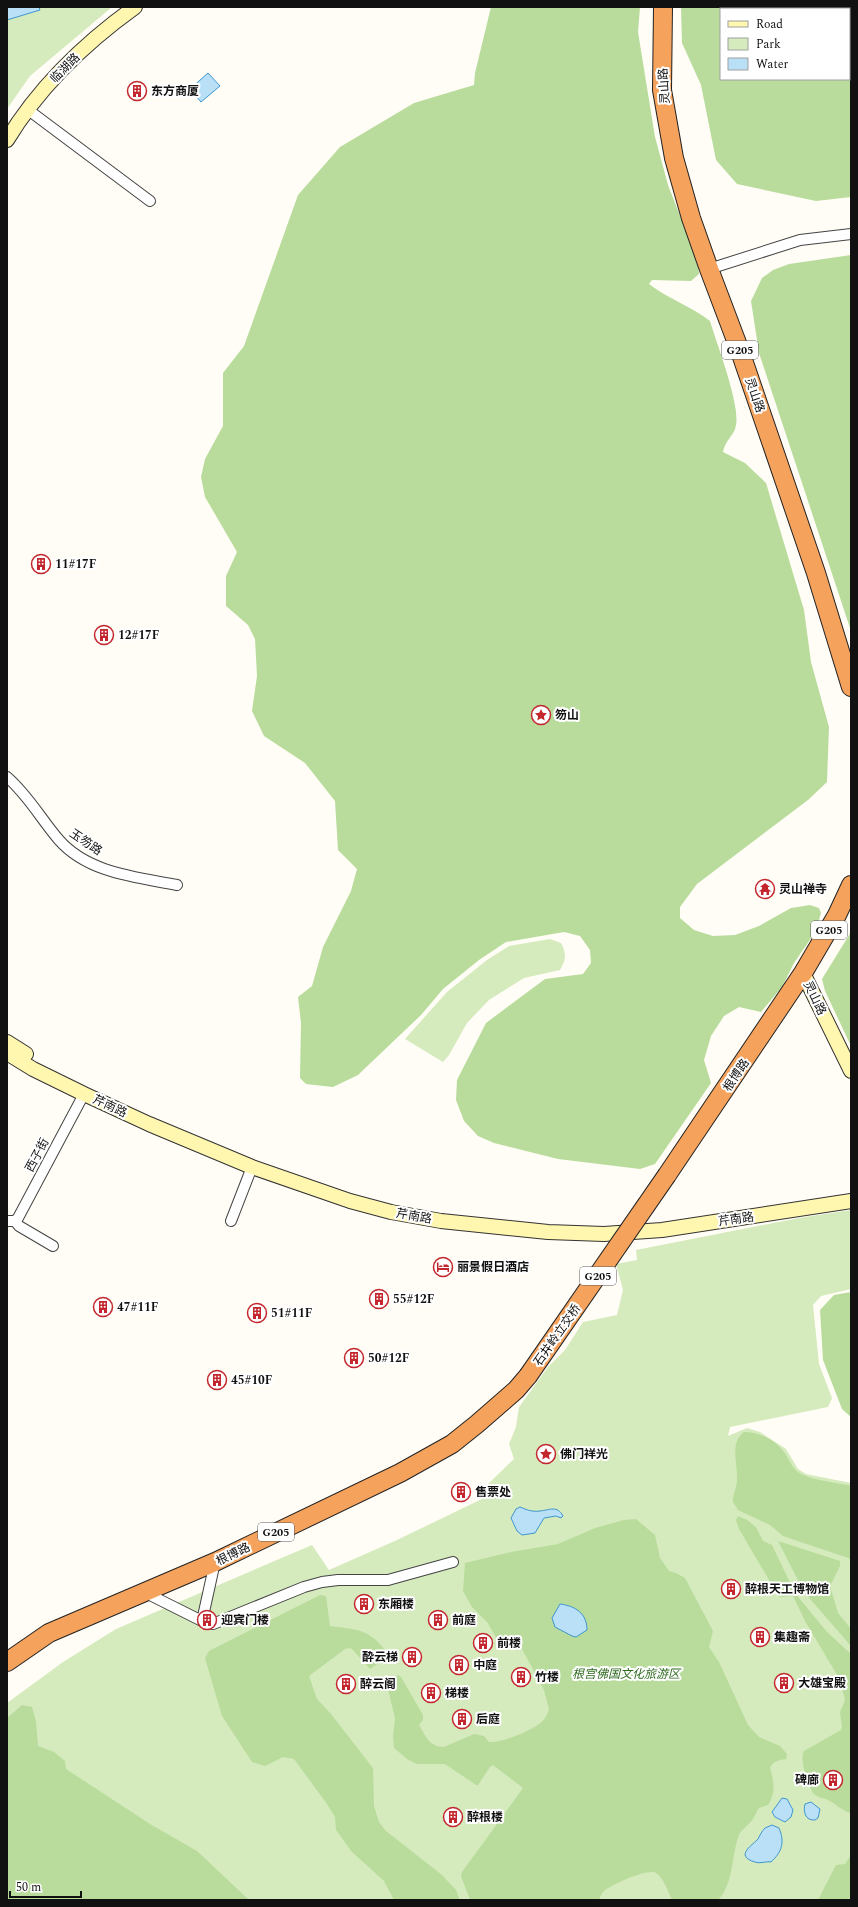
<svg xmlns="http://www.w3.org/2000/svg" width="858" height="1907" font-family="Spectral,'Noto Sans SC',serif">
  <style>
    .green { fill: #d5ebbd }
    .forest { fill: #b9dc9c; fill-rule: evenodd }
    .water { fill: #b9e0f7; stroke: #3f96cf }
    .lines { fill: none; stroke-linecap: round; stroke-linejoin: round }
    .street-casing { stroke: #444; stroke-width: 12 }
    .secondary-casing { stroke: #333; stroke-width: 16 }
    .highway-casing { stroke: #222; stroke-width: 20 }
    .street { stroke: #fff; stroke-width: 10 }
    .secondary { stroke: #fff6b0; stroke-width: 14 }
    .highway { stroke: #f5a25d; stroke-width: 18 }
    .highway-bridge-casing { stroke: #222; stroke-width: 20; stroke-linecap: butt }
    .highway-bridge { stroke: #f5a25d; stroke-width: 18 }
    .labels { text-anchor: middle; stroke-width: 4; stroke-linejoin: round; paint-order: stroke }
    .shield { fill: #fff; stroke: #585858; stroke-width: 1 }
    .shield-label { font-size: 11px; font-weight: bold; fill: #111 }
    .street-label { font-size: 12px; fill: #111; stroke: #fff }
    .poi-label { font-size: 12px; font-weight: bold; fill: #111; stroke: #fff; text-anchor: start }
    .park-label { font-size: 12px; font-style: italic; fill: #2f6b1f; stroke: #fff }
  </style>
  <rect width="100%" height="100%" fill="#fffdf5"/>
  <g class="green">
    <polygon points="7,7 112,7 30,76 7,109"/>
    <path d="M 550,939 L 561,943 C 567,954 566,960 560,970 L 524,978 L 489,1000 L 467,1023 L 449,1055 L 443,1062 L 405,1039 L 447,992 L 487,960 L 509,946 Z"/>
    <polygon points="851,1210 851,1289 821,1296 813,1305 819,1364 832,1398 828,1407 730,1427 728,1436 747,1428 760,1432 786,1449 798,1469 806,1474 851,1483 851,1900 7,1900 7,1703 63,1662 116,1629 312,1545 329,1570 397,1540 486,1497 486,1486 514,1459 509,1444 516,1427 519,1407 548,1367 565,1350 583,1322 617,1315 623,1290 616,1264 637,1260 636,1250 799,1218"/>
  </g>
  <g class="forest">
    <path d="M 491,7 L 640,7 L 638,32 L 655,137 L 668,185 L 698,262 L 699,274 L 691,281 L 652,280 L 649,284 C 668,299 691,306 710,321 C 717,345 740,403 736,425 C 735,435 725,440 723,452 L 745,463 L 766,483 L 804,610 L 811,662 L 829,727 L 827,782 L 808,800 L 697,884 L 680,907 L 680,918 L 694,930 L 713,936 L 735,935 L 759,926 L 791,908 L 810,905 L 819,908 L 821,913 L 816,931 L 794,963 L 782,987 L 761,1012 L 739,1007 L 724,1016 L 711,1036 L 704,1060 L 711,1083 L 655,1164 L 640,1169 L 558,1159 L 494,1143 L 478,1136 L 464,1121 L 456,1100 L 457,1080 L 486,1023 L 545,979 L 583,974 L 591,963 L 590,950 L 580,936 L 564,932 L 506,942 L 479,960 L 443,989 L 421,1015 L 358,1075 L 333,1087 L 306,1084 L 300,1078 L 301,1023 L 298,997 L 312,986 L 323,947 L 351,891 L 357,869 L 338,850 L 335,801 L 305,763 L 264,736 L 252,711 L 257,676 L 255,639 L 248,625 L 226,606 L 226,576 L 237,552 L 205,497 L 201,477 L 205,459 L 223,426 L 223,373 L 244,346 L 298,195 L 340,147 L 414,103 L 474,85 L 475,73 Z"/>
    <path d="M 681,7 L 851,7 L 851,197 L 816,201 L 737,184 L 716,160 L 701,85 L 682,43 ZM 721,9 L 849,9 L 849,79 L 721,79 Z"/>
    <polygon points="851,255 851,631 759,353 751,301 762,278 773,270 789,264"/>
    <polygon points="851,932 851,1046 825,991 822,979"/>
    <polygon points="851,1292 851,1417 842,1409 823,1360 820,1310 834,1295"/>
    <path d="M 744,1432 C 758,1432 775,1439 784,1452 C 790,1460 792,1470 803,1475 C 814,1480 838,1483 851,1486 L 851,1559 L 783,1536 L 770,1525 L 738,1510 L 733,1502 C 732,1495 737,1488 737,1480 C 738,1464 729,1443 744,1432 Z"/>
    <path d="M 738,1516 L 747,1520 L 756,1527 L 763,1541 L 772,1545 L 795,1593 L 827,1632 L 851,1654 L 851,1812 L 850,1813 C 841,1810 836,1804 828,1800 C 824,1798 818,1798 814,1794 C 808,1787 799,1759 804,1751 L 841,1730 L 842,1727 L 840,1712 L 845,1700 L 840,1680 L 805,1621 L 793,1596 L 779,1597 L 739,1529 L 736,1520 Z"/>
    <path d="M 636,1519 L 655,1535 L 660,1558 L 669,1571 L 676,1573 L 685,1578 L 713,1631 L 709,1647 L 719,1662 L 748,1725 L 759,1737 L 780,1746 L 787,1754 L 786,1759 C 779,1760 773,1761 770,1768 C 774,1782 776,1792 768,1805 L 759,1808 C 757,1811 755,1815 753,1819 C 749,1825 742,1829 739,1835 C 731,1856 734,1884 718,1900 L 672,1900 C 668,1892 664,1878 656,1873 C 648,1868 610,1885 603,1892 C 601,1894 600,1898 599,1900 L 470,1900 L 461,1876 L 462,1872 L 523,1788 L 493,1765 L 490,1767 L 478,1785 L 476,1785 L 445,1764 L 417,1764 L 407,1759 L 394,1748 L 393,1736 L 395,1718 L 386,1681 L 398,1675 L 401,1677 L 423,1715 L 423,1720 L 419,1725 C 426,1736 429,1747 444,1747 L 474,1734 L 484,1736 L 489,1742 C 502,1743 538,1729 545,1718 C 547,1715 548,1712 549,1709 L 544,1690 L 516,1638 L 512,1636 L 500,1642 L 498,1641 L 487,1622 L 472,1607 L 463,1591 L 465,1563 L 511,1552 L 558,1544 L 595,1528 L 624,1520 Z"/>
    <polygon points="778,1541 840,1561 840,1566 830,1586 838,1613 851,1629 851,1646 804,1592"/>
    <path d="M 320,1595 L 326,1596 L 330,1626 C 360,1630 370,1629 389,1655 L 388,1657 L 370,1669 L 353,1650 L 350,1648 L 345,1649 L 309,1676 L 317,1699 L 331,1714 L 373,1768 L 374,1806 L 379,1822 L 386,1831 L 442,1875 L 456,1890 L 460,1900 L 394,1900 L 384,1881 L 352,1852 L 336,1830 L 335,1817 L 327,1804 L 294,1759 L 283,1757 L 265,1766 L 252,1762 L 222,1716 L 205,1658 L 209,1651 Z"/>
    <polygon points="22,1705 32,1707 36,1721 38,1746 54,1752 65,1761 66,1769 150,1824 197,1851 249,1900 7,1900 7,1718"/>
    <polygon points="851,1855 851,1900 818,1900 836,1865 845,1864"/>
  </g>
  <g class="water">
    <polygon points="7,7 39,7 40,10 7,20"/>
    <polygon points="208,73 220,86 201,102 190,89"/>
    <path d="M 520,1507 C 527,1510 532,1512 540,1511 C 550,1510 557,1505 563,1516 L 561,1518 L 556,1516 L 544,1518 L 535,1533 L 522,1535 L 517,1531 L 511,1518 L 516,1509 Z"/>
    <path d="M 560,1604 C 575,1606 587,1613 587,1630 L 576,1637 L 572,1636 L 555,1627 L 552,1618 Z"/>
    <polygon points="782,1798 787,1799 793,1810 791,1817 785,1822 775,1817 772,1812"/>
    <path d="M 811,1802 L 820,1809 L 818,1818 L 815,1820 C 805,1821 803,1811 805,1804 Z"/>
    <path d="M 772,1825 L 779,1828 C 785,1842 782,1852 771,1862 C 766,1861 760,1864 755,1862 C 733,1856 754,1844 758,1839 C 760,1835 762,1831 765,1828 Z"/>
  </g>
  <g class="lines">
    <g class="street-casing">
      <g id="street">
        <polyline points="27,109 150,201"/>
        <polyline points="709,269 800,240 851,234"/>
        <path d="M 7,777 C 28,795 41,819 59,840 C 88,873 136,877 177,885"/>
        <polyline points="7,1221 15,1221 18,1218 84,1094"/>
        <polyline points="15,1221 19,1226 53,1246"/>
        <polyline points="231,1221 252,1167"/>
        <polyline points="146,1593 202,1621 215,1562"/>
        <polyline points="202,1621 213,1624 304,1587 322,1582 338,1580 388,1580 453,1562"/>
      </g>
    </g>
    <g class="secondary-casing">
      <g id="secondary">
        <path d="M 7,140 C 39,87 85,43 135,7"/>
        <polyline points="803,973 851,1071"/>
        <polyline points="7,1042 26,1054"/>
        <polyline points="7,1053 33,1069 84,1094 149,1124 252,1167 350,1201 391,1212 441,1221 548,1232 604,1234 662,1230 851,1201"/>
      </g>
    </g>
    <g class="highway-casing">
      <g id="highway">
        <polyline points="663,7 662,90 674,158 691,218 709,269 740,351 816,573 851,687"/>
        <polyline points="667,1175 803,973 837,915 851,885"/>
        <polyline points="7,1662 49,1633 215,1562 400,1473 452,1444 477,1424 516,1390 528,1376"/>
      </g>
    </g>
    <use href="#street" class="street"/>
    <use href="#secondary" class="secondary"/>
    <use href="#highway" class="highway"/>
    <g class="highway-bridge-casing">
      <polyline id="highway-bridge" points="528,1376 667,1175"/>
    </g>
    <use href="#highway-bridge" class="highway-bridge"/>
  </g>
  <defs>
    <g id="building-ring" transform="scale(1)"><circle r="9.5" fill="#fff" stroke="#c4262e" stroke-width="1.5"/><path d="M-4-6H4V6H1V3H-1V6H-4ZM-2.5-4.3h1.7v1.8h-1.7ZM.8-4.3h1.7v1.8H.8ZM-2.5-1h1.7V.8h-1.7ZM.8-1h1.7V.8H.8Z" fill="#c4262e"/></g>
    <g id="sight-ring" transform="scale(1)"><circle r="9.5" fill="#fff" stroke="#c4262e" stroke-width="1.5"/><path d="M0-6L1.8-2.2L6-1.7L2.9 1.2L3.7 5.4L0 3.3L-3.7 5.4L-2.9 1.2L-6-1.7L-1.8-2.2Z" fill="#c4262e"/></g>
    <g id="temple-ring" transform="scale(1)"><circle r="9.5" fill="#fff" stroke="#c4262e" stroke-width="1.5"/><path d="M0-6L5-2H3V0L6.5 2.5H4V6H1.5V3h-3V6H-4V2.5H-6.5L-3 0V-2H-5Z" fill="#c4262e"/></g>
    <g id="hotel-ring" transform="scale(1)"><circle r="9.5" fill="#fff" stroke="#c4262e" stroke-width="1.5"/><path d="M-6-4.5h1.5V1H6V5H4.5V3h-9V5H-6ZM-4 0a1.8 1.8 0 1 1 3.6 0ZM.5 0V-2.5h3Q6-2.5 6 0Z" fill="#c4262e"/></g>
  </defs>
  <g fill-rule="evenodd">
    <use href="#building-ring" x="137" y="91"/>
    <use href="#building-ring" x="41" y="564"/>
    <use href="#building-ring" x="104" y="635"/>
    <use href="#sight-ring" x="541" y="715"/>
    <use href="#temple-ring" x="765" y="889"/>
    <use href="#hotel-ring" x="443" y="1267"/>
    <use href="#building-ring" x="379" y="1299"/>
    <use href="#building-ring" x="103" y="1307"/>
    <use href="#building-ring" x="257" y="1313"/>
    <use href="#building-ring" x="354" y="1358"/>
    <use href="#building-ring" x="217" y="1380"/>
    <use href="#sight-ring" x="546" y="1454"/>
    <use href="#building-ring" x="461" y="1492"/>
    <use href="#building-ring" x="731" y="1589"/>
    <use href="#building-ring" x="364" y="1604"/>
    <use href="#building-ring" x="207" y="1620"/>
    <use href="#building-ring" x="438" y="1620"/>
    <use href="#building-ring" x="760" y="1637"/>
    <use href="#building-ring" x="483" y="1643"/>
    <use href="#building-ring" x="412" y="1657"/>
    <use href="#building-ring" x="459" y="1665"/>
    <use href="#building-ring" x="521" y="1677"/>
    <use href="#building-ring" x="784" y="1683"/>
    <use href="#building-ring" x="346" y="1684"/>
    <use href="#building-ring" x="431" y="1693"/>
    <use href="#building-ring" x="462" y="1719"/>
    <use href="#building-ring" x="833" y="1780"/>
    <use href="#building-ring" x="453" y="1817"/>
  </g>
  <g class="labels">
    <g class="shield">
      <rect x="722" y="341" width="36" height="18" rx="3"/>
      <rect x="811" y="921" width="36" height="18" rx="3"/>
      <rect x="580" y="1267" width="36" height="18" rx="3"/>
      <rect x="258" y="1523" width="36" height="18" rx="3"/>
    </g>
    <g class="shield-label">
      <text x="740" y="354">G205</text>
      <text x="829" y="934">G205</text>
      <text x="598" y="1280">G205</text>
      <text x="276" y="1536">G205</text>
    </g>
    <g class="street-label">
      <text transform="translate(65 68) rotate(-45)" y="4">临湖路</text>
      <text transform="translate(664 86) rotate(-94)" y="4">灵山路</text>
      <text transform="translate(755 395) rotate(71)" y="4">灵山路</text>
      <text transform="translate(86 842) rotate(34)" y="4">玉笏路</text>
      <text transform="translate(815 998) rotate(64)" y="4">灵山路</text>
      <text transform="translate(736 1075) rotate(-56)" y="4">根博路</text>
      <text transform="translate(110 1106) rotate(25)" y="4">芹南路</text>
      <text transform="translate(37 1155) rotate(-62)" y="4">西子街</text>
      <text transform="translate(414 1216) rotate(10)" y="4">芹南路</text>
      <text transform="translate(736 1219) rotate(-8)" y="4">芹南路</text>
      <text transform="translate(557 1335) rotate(-55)" y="4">石井岭立交桥</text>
      <text transform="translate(233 1554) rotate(-26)" y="4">根博路</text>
    </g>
    <g class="poi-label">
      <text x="151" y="95">东方商厦</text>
      <text x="55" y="568">11#17F</text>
      <text x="118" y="639">12#17F</text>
      <text x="555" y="719">笏山</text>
      <text x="779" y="893">灵山禅寺</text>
      <text x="457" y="1271">丽景假日酒店</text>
      <text x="393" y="1303">55#12F</text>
      <text x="117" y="1311">47#11F</text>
      <text x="271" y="1317">51#11F</text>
      <text x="368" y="1362">50#12F</text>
      <text x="231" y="1384">45#10F</text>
      <text x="560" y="1458">佛门祥光</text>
      <text x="475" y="1496">售票处</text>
      <text x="745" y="1593">醉根天工博物馆</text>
      <text x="378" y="1608">东厢楼</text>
      <text x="221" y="1624">迎宾门楼</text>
      <text x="452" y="1624">前庭</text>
      <text x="774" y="1641">集趣斋</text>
      <text x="497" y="1647">前楼</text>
      <text x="398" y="1661" text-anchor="end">酔云梯</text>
      <text x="473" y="1669">中庭</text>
      <text x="535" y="1681">竹楼</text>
      <text x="798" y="1687">大雄宝殿</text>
      <text x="360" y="1688">醉云阁</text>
      <text x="445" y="1697">梯楼</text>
      <text x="476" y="1723">后庭</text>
      <text x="819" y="1784" text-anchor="end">碑廊</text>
      <text x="467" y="1821">醉根楼</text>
    </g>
    <g class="park-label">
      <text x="626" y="1678">根宫佛国文化旅游区</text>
    </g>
  </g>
  <rect width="858" height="1907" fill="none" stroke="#111111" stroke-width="16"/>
  <rect x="720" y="8" width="130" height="72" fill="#ffffff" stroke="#a0a0a0"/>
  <rect x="728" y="21" width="20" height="6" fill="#fff6b0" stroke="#a0a0a0"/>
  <text x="756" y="28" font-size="12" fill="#111111">Road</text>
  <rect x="728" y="38" width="20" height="12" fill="#d5ebbd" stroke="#a0a0a0"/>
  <text x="756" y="48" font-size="12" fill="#111111">Park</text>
  <rect x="728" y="58" width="20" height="12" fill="#b9e0f7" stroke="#a0a0a0"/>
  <text x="756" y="68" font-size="12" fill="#111111">Water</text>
  <path d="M10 1891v6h71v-6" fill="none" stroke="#111111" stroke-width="2"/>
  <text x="16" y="1891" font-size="12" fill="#111111" stroke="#ffffff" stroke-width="3" paint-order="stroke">50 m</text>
</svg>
